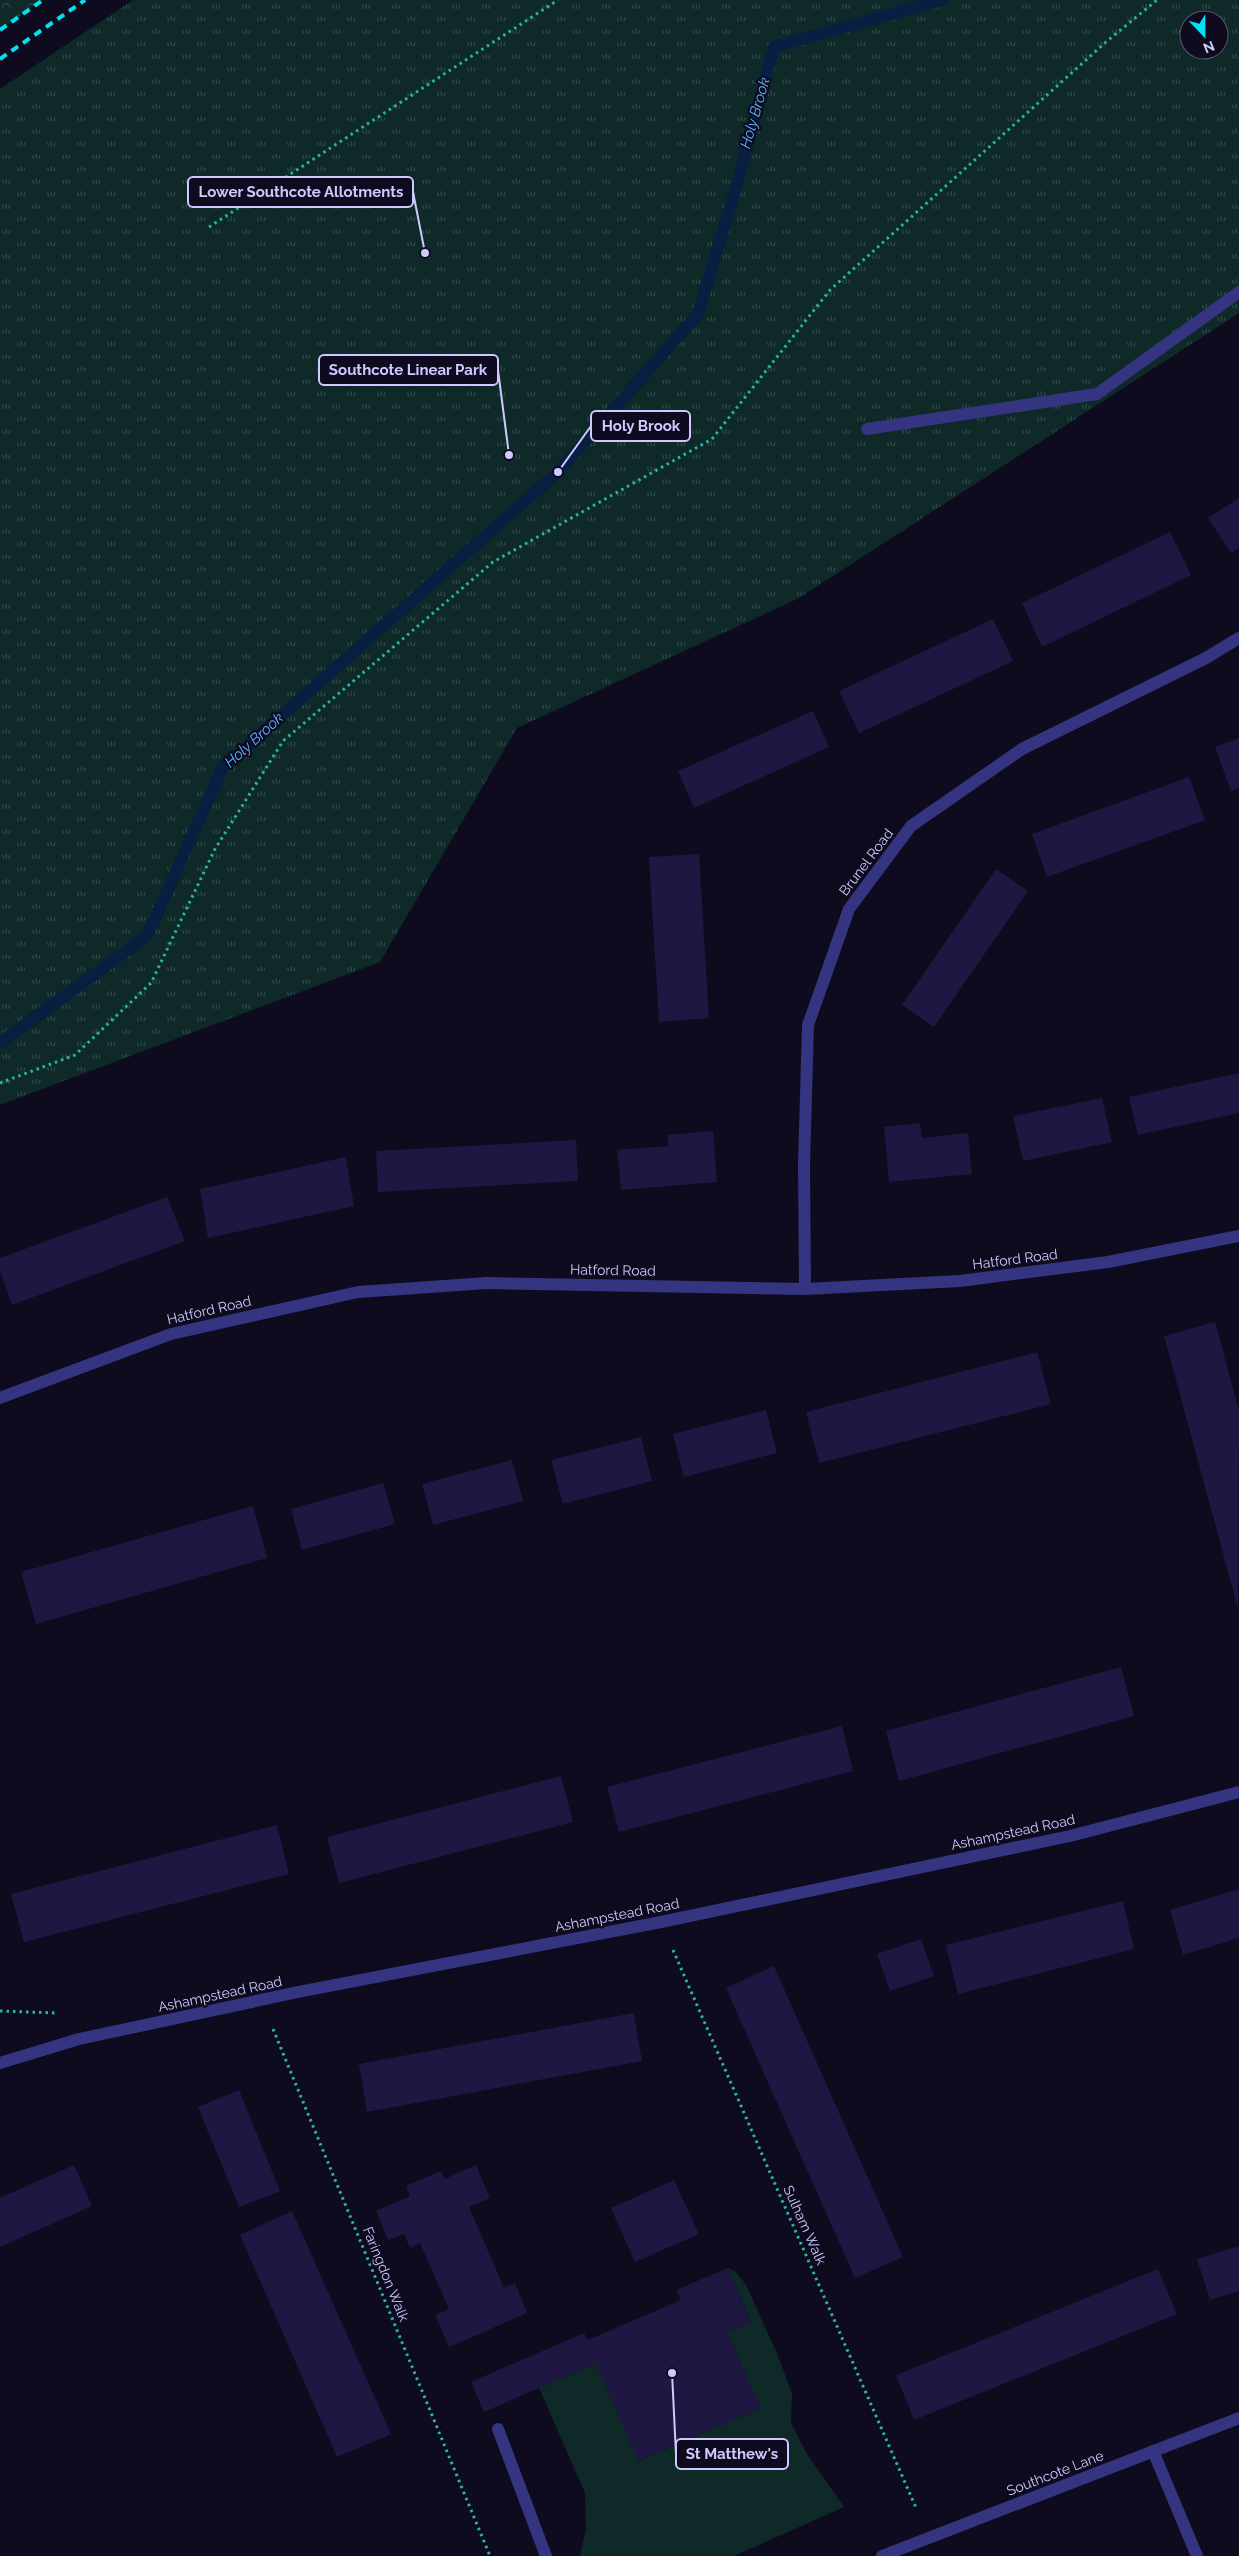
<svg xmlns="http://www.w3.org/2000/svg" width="1239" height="2556" font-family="Raleway,sans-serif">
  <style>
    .green { fill: #0e2928 }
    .forest { fill: url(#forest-crowns) }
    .park { fill: url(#park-tufts); fill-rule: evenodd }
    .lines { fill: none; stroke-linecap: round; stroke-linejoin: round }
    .stream { stroke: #091f41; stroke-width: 12 }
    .building { fill: #1e1741 }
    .path { stroke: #28b5a9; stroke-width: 3; stroke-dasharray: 2.5 4; stroke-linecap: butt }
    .minor { stroke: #353480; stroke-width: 12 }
    .rail { stroke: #00e2f4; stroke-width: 4; stroke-dasharray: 8 6; stroke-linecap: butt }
    .labels { text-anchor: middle; stroke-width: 4.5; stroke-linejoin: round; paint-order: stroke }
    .street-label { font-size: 14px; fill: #cec9ff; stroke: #0e0b1f }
    .water-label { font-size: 15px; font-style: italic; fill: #57b5ff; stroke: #0e0b1f }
    .leader { fill: none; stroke: #cec9ff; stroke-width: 2 }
    .callout-dot { fill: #cec9ff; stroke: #0e0b1f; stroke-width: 2 }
    .callout { fill: #0e0b1f; stroke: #cec9ff; stroke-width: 2 }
    .callout-label { font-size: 15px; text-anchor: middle; font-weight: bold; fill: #cec9ff }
  </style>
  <defs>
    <pattern id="forest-crowns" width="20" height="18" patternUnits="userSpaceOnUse" patternTransform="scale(1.25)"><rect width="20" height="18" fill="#0e2928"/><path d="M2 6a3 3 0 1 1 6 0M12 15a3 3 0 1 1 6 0" fill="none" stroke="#304748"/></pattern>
    <pattern id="park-tufts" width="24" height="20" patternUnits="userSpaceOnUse" patternTransform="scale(1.25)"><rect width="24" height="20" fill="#0e2928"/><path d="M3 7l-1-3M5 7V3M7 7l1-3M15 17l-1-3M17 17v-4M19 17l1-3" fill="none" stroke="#304748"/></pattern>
  </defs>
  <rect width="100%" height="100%" fill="#0e0b1f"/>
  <polygon class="green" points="728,2268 736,2272 746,2285 776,2351 792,2393 791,2423 807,2454 844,2507 734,2556 580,2556 586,2528 585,2493 539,2388 596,2363 639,2461 760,2408 727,2332 751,2322"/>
  <polygon class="forest" points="0,0 43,0 0,30"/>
  <path class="park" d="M 133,0 L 1239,0 L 1239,313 L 799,598 L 517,728 L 380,962 L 0,1105 L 0,89 ZM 1189,20 L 1219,20 L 1219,50 L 1189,50 Z"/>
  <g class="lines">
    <polyline class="stream" points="0,1043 147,936 223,767 558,472 698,314 735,191 774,47 942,0"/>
  </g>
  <g class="building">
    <polygon points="1239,498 1239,548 1231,553 1208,518"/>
    <polygon points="1170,532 1191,575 1042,647 1022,603"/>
    <polygon points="993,619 1013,661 859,733 839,691"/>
    <polygon points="813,711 829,747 694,808 678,771"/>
    <polygon points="1239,738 1239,788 1231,791 1215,747"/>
    <polygon points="1189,777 1205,820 1047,877 1032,834"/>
    <polygon points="699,854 709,1018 659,1022 649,857"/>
    <polygon points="996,869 1028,891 934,1027 902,1005"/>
    <polygon points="1239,1073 1239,1113 1138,1135 1129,1097"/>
    <polygon points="1102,1098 1112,1142 1023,1161 1013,1116"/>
    <polygon points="920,1123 922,1138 968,1133 972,1174 889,1182 884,1127"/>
    <polygon points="713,1131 717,1182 621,1190 617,1150 668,1146 668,1135"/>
    <polygon points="576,1140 578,1181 378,1192 376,1151"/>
    <polygon points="346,1157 354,1206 208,1238 200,1189"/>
    <polygon points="167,1197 185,1241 12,1305 0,1271 0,1258"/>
    <polygon points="1215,1322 1239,1411 1238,1608 1164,1336"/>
    <polygon points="1037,1352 1051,1404 819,1463 806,1412"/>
    <polygon points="766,1410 777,1453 684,1477 673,1434"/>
    <polygon points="641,1437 652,1481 563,1504 551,1460"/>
    <polygon points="512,1460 523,1501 433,1525 422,1484"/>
    <polygon points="383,1483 395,1524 302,1550 291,1509"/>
    <polygon points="253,1506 267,1558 36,1624 21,1572"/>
    <polygon points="1121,1667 1134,1716 899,1781 886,1731"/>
    <polygon points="842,1726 853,1771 619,1832 607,1787"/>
    <polygon points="561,1776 573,1822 339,1883 327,1837"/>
    <polygon points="277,1825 289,1874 24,1942 11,1894"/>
    <polygon points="1239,1889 1239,1938 1183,1955 1170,1910"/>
    <polygon points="1123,1901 1134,1949 958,1994 946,1945"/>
    <polygon points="921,1939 934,1976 890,1991 877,1954"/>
    <polygon points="774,1966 903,2257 855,2278 726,1988"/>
    <polygon points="634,2013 642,2061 367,2112 359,2064"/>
    <polygon points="239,2090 280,2191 239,2207 198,2107"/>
    <polygon points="74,2165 92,2206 0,2247 0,2198"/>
    <polygon points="476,2165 490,2198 469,2207 504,2288 515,2283 527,2313 449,2347 435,2315 449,2309 420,2243 410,2248 404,2234 388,2240 376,2211 410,2196 406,2186 441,2171 445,2179"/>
    <polygon points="674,2180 699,2234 635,2262 611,2208"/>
    <polygon points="292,2211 391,2434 337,2457 240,2235"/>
    <polygon points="1239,2246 1239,2291 1210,2300 1197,2259"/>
    <polygon points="728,2268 751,2323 727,2332 760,2408 638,2461 596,2363 484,2412 471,2382 584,2333 588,2340 681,2300 676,2290"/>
    <polygon points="1158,2269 1177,2314 914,2420 896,2375"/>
  </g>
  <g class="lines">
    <g class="path">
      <polyline points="209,227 558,0"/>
      <polyline points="0,1083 75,1055 151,983 215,849 283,741 493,562 712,439 830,290 1106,42 1157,0"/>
      <polyline points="673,1950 917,2510"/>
      <polyline points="0,2011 57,2013"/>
      <polyline points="273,2029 490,2556"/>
    </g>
    <g class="minor">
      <polyline points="867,429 1097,394 1239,292"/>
      <polyline points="805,1289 804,1165 808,1025 849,909 911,826 1022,749 1206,658 1239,638"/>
      <polyline points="0,1398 171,1334 358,1292 487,1283 805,1289 960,1281 1108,1262 1239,1236"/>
      <polyline points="0,2063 79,2039 298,1992 661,1922 1070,1836 1239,1792"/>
      <polyline points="498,2429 546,2556"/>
      <polyline points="1153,2451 1197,2556"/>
      <polyline points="882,2556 1239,2418"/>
    </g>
    <g class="rail">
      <polyline points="0,30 43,0"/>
      <polyline points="0,59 85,0"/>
    </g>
  </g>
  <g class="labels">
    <g class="street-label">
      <text transform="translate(866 862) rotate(-53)" y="5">Brunel Road</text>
      <text transform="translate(1015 1259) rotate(-7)" y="5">Hatford Road</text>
      <text transform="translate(613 1270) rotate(1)" y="5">Hatford Road</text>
      <text transform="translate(209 1310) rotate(-13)" y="5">Hatford Road</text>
      <text transform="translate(1013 1832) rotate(-12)" y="5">Ashampstead Road</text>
      <text transform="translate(617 1915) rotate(-11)" y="5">Ashampstead Road</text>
      <text transform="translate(220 1994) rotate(-12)" y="5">Ashampstead Road</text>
      <text transform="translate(805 2225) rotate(66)" y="5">Sulham Walk</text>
      <text transform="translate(386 2274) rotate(68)" y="5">Faringdon Walk</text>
      <text transform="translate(1055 2473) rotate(-21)" y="5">Southcote Lane</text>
    </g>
    <g class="water-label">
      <text transform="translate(755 113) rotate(-74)" y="5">Holy Brook</text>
      <text transform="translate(254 740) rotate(-42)" y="5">Holy Brook</text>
    </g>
  </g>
  <path class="leader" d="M425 253L413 192M509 455L498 370M558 472L591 426M672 2373L676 2454"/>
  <g class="callout-dot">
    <circle cx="425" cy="253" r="5"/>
    <circle cx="509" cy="455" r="5"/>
    <circle cx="558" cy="472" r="5"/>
    <circle cx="672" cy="2373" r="5"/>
  </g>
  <g class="callout">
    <rect x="188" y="177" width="225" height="30" rx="5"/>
    <rect x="319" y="355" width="179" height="30" rx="5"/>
    <rect x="591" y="411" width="99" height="30" rx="5"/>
    <rect x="676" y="2439" width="112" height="30" rx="5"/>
  </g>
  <g class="callout-label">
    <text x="301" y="197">Lower Southcote Allotments</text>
    <text x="408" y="375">Southcote Linear Park</text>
    <text x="641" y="431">Holy Brook</text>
    <text x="732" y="2459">St Matthew's</text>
  </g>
  <g transform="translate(1204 35) rotate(158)"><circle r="24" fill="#0e0b1f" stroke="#5b5779"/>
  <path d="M0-4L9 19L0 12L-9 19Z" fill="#00e2f4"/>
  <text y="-8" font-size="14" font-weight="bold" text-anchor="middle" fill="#cec9ff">N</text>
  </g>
</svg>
